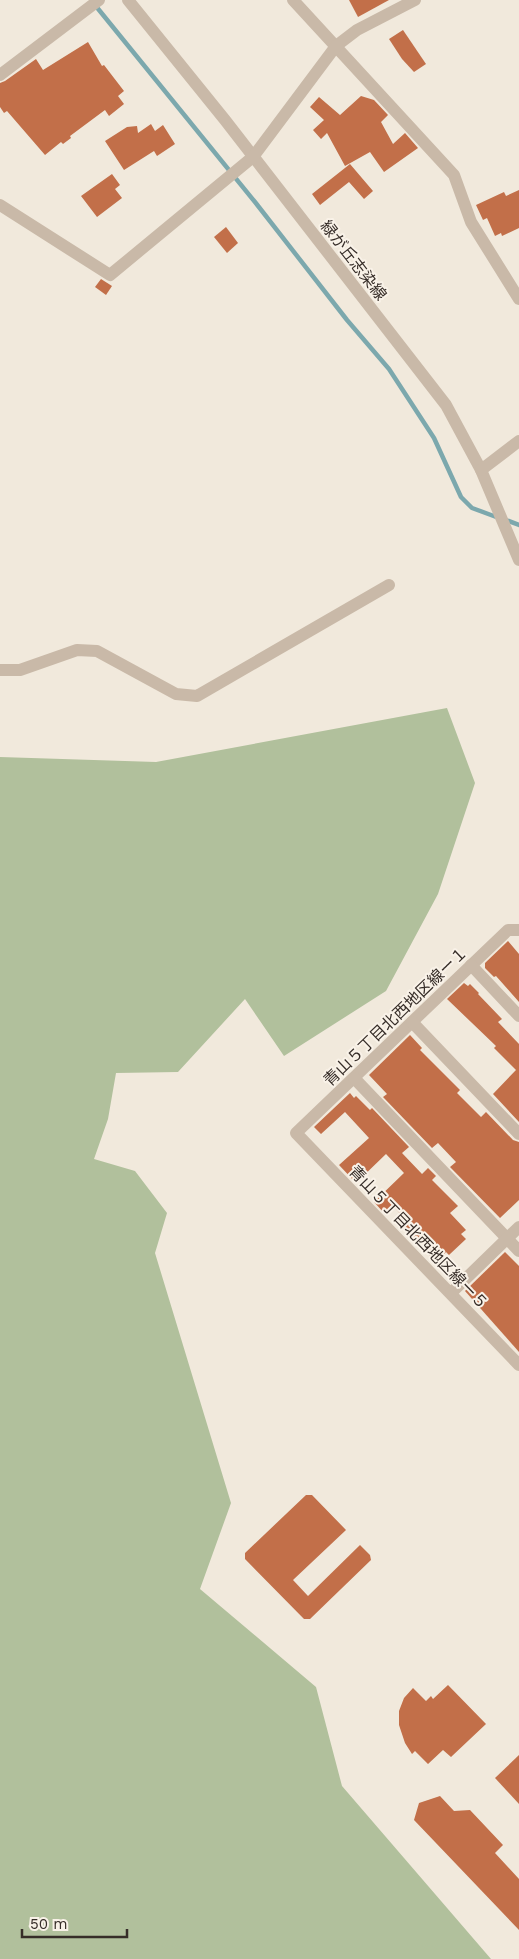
<svg xmlns="http://www.w3.org/2000/svg" width="519" height="1959" font-family="'Work Sans','Noto Sans JP',sans-serif">
  <style>
    .green { fill: #b1c09c }
    .lines { fill: none; stroke-linecap: round; stroke-linejoin: round }
    .stream { stroke: #7ca8ad; stroke-width: 4.5 }
    .building { fill: #c26f49 }
    .minor { stroke: #c9b9a8; stroke-width: 12 }
    .labels { text-anchor: middle; stroke-width: 4; stroke-linejoin: round; paint-order: stroke }
    .street-label { font-size: 16px; fill: #362d28; stroke: #f9f2e8 }
  </style>
  <rect width="100%" height="100%" fill="#f1e9dc"/>
  <polygon class="green" points="447,708 475,783 438,894 386,991 284,1056 245,999 178,1072 116,1073 108,1119 94,1159 135,1171 167,1213 155,1253 231,1503 200,1589 316,1687 342,1786 491,1959 0,1959 0,757 156,762"/>
  <g class="lines">
    <g class="stream">
      <polyline points="95,5 255,202 347,320 389,369 434,438 461,497 472,508 499,518"/>
      <polyline points="506,520 519,525"/>
    </g>
  </g>
  <g class="building">
    <polygon points="349,0 389,0 358,17"/>
    <polygon points="403,30 426,64 414,72 402,59 389,39"/>
    <polygon points="88,42 102,66 104,65 124,91 118,96 124,104 109,116 105,110 70,136 71,138 63,144 61,142 45,155 7,111 4,113 0,107 0,83 5,81 36,59 43,70"/>
    <polygon points="361,96 374,100 388,115 381,122 393,144 405,133 418,148 384,172 370,152 345,166 327,133 321,139 313,130 324,120 310,107 319,97 340,115"/>
    <polygon points="151,124 155,131 163,125 175,144 157,156 154,151 124,170 105,141 127,127 137,126 138,133"/>
    <polygon points="350,164 373,191 364,199 349,182 320,205 312,194"/>
    <polygon points="112,174 120,185 115,189 122,198 97,217 81,196"/>
    <polygon points="519,190 519,228 502,236 501,233 495,236 487,218 483,220 476,205 504,192 506,196"/>
    <polygon points="226,227 238,243 227,253 214,237"/>
    <polygon points="101,279 112,286 106,295 95,287"/>
    <polygon points="508,941 519,954 519,1002 496,976 494,977 485,968 485,963"/>
    <polygon points="464,983 468,986 470,984 479,993 478,994 502,1019 498,1022 519,1044 519,1122 493,1094 516,1070 494,1048 496,1046 447,999"/>
    <polygon points="410,1035 422,1048 420,1050 460,1090 457,1093 481,1117 486,1112 513,1140 519,1142 519,1200 500,1218 450,1167 456,1162 438,1143 432,1148 383,1097 387,1094 369,1075"/>
    <polygon points="350,1093 354,1098 356,1096 370,1110 372,1108 409,1147 402,1153 422,1174 428,1168 436,1176 432,1180 458,1206 450,1213 466,1230 461,1234 466,1239 449,1255 446,1252 436,1262 401,1227 407,1221 392,1205 384,1213 374,1202 404,1173 386,1154 356,1183 339,1165 369,1138 345,1112 321,1134 314,1127"/>
    <polygon points="505,1252 519,1266 519,1352 465,1291"/>
    <polygon points="306,1495 312,1495 346,1530 293,1580 308,1596 360,1545 370,1555 371,1560 310,1619 304,1619 245,1559 245,1553"/>
    <polygon points="448,1685 486,1724 451,1757 443,1750 428,1764 415,1751 412,1754 405,1743 399,1725 399,1711 404,1698 413,1688 426,1701 431,1696 433,1699"/>
    <polygon points="519,1755 519,1804 495,1778"/>
    <polygon points="440,1796 454,1811 470,1810 503,1845 495,1853 519,1879 519,1930 414,1820 419,1803"/>
  </g>
  <g class="lines">
    <g class="minor">
      <polyline points="128,0 225,120 446,405 481,470 519,560"/>
      <polyline points="293,0 454,175 471,222 519,299"/>
      <polyline points="0,75 99,0"/>
      <polyline points="0,205 110,275 253,157 336,46 357,30 415,0"/>
      <polyline points="481,470 519,441"/>
      <polyline points="0,670 20,670 77,650 97,651 176,694 197,696 389,585"/>
      <polyline points="519,930 508,930 296,1133 519,1365"/>
      <polyline points="471,965 519,1016"/>
      <polyline points="412,1022 519,1134"/>
      <polyline points="354,1078 519,1251"/>
      <polyline points="451,1293 519,1227"/>
    </g>
  </g>
  <g class="labels">
    <g class="street-label">
      <text transform="translate(354 260) rotate(52)" y="6">緑が丘志染線</text>
      <text transform="translate(395 1016) rotate(-44)" y="6">青山５丁目北西地区線ー１</text>
      <text transform="translate(419 1237) rotate(46)" y="6">青山５丁目北西地区線ー５</text>
    </g>
  </g>
  <path d="M22 1929v8h105v-8" fill="none" stroke="#362d28" stroke-width="2.5"/>
  <text x="30" y="1929" font-size="15" fill="#362d28" stroke="#f9f2e8" stroke-width="4" paint-order="stroke">50 m</text>
</svg>
